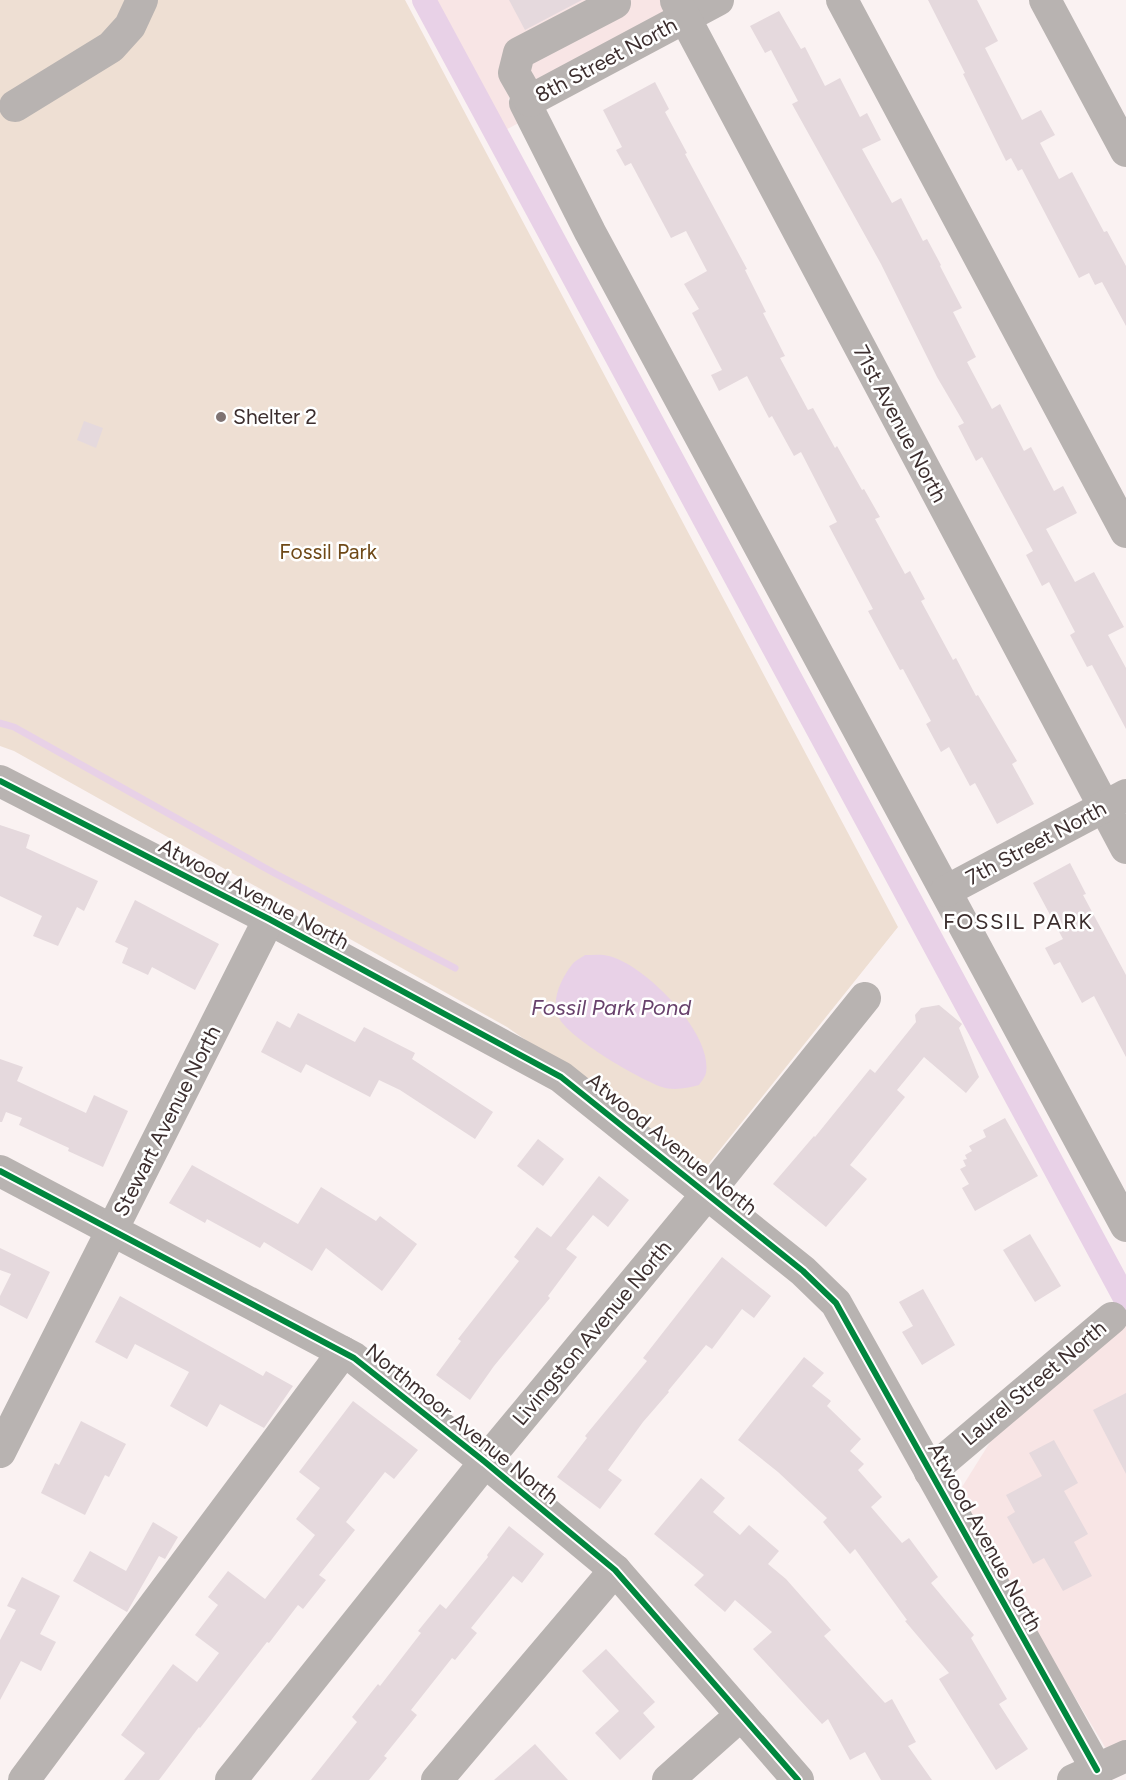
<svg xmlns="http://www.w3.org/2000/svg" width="1126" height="1780" font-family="Figtree,sans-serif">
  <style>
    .built { fill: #f8e5e5 }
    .green { fill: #eedfd3 }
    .water { fill: #e8d1e7 }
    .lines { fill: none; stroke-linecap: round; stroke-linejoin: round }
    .stream { stroke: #e8d1e7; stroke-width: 7 }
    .canal { stroke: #e8d1e7; stroke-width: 24 }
    .building { fill: #e5d9dd }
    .minor { stroke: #b8b3b1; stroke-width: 32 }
    .cycleway-casing { stroke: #fff; stroke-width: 10 }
    .cycleway { stroke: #00873e; stroke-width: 6 }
    .poi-dot { fill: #7e7373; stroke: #fff; stroke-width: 2 }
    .labels { text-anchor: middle; stroke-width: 5; stroke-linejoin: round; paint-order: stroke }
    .street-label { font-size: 21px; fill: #3c2e2e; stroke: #fff }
    .poi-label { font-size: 21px; fill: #3c2e2e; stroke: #fff; text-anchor: start }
    .park-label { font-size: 21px; fill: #6f4917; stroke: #fff }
    .neighbourhood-label { font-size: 22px; letter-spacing: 1.5px; fill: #3c2e2e; stroke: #fff }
    .water-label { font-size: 22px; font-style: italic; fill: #68416c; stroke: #fff }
  </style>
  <rect width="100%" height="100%" fill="#faf2f2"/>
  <g class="built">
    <polygon points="418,0 660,0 667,14 508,99 519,120 679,35 491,138"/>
    <polygon points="1126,1321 1126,1744 1108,1752 1017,1601 957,1495 997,1431"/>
  </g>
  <polygon class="green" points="0,0 405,0 898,927 702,1172 591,1085 507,1027 14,751 0,746"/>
  <path class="water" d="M 585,955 C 593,955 602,954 609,956 C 645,965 713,1033 706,1073 C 705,1077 701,1082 699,1085 C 687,1088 674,1091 662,1087 C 639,1079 570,1039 559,1018 C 550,1002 561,979 571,966 C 574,961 581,958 585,955 Z"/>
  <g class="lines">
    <polyline class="stream" points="0,723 14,727 276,874 455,968"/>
    <polyline class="canal" points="424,0 1126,1300"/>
  </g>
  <g class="building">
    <polygon points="509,0 582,0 525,30"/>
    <polygon points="928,0 977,0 998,41 985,48 1022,120 1041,110 1055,135 1040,143 1059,179 1072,172 1104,232 1107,231 1126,266 1126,326 1102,282 1095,285 1089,273 1079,278 1022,169 1018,171 1011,158 1006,161 963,74 965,73"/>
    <polygon points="779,11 801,49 805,47 825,86 840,78 860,117 867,113 881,140 862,149 892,203 901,198 923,241 927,239 941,265 940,266 962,308 953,312 976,357 967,362 992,409 1000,404 1024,451 1031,447 1054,491 1063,486 1077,513 1046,529 1075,582 1094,572 1124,627 1108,635 1126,668 1126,729 1092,665 1087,667 1070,635 1075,632 1049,582 1042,586 1026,555 1033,551 982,457 976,461 958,426 964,423 937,377 881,264 792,104 798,101 771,50 765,53 750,26"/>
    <polygon points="655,82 669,109 665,112 687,153 685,154 747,269 745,270 766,312 763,313 785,356 780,358 808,410 813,408 835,448 837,446 862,490 864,489 880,517 875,519 905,574 910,571 925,599 921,601 953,660 956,658 976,696 978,695 1017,761 1012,764 1034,804 997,824 975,783 970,786 949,747 941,752 926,724 931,721 903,669 900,670 868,611 873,609 829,526 837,522 801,452 794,456 772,416 769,418 747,376 719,391 711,375 722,370 692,313 699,309 684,284 707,271 686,231 671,238 631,163 625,166 616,150 622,147 603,110"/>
    <polygon points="84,421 103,428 96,448 77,440"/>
    <polygon points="0,825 30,835 26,848 98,881 84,911 77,907 58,946 33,936 42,916 0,896"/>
    <polygon points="1070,863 1086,894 1083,895 1126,975 1126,1057 1094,996 1082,1003 1060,962 1054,965 1045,948 1063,939 1033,883"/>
    <polygon points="135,900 219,944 195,990 152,967 148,975 122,963 128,948 115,942"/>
    <polygon points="939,1005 962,1024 959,1028 979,1077 966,1093 924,1057 897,1090 905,1097 850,1165 867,1179 826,1227 773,1184 814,1136 815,1137 870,1069 875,1073 916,1022 915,1015 921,1008"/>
    <polygon points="298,1013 355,1042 364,1027 415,1053 412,1059 493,1112 475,1139 400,1090 379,1080 370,1097 306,1064 301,1073 261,1052 277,1021 290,1028"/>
    <polygon points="0,1059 23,1067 17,1081 86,1113 94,1095 128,1111 103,1167 68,1151 69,1148 19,1125 22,1118 6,1112 2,1122 0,1122"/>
    <polygon points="1005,1118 1038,1176 975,1211 962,1188 969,1184 960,1169 966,1166 963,1160 967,1159 965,1155 972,1151 969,1146 986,1137 983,1130"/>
    <polygon points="538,1139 564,1159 543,1186 517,1166"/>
    <polygon points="192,1165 298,1224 321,1187 376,1221 380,1216 417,1244 382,1291 326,1248 312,1271 264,1242 260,1248 207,1219 205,1223 169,1203"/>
    <polygon points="599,1176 629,1200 608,1227 593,1215 566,1249 577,1257 548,1296 550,1298 494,1366 470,1400 436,1375 461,1341 458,1339 519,1261 514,1257 537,1227 551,1237"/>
    <polygon points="1030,1234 1061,1286 1035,1302 1003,1250"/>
    <polygon points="0,1248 50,1272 27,1319 0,1305 0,1296 11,1274 0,1270"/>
    <polygon points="722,1257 771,1296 754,1318 742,1309 712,1349 706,1345 668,1391 669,1392 643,1422 608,1470 622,1480 600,1509 557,1477 587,1438 585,1436 647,1361 643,1358"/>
    <polygon points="923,1289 955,1345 922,1365 902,1332 913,1326 899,1302"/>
    <polygon points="120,1296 263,1376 266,1371 293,1386 264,1428 220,1404 207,1427 170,1406 189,1372 135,1344 127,1359 95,1342"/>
    <polygon points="804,1357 824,1373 812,1386 831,1401 827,1406 861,1439 850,1451 864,1464 858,1470 882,1497 871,1507 902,1543 909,1538 938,1577 931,1583 974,1635 971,1638 1007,1699 999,1704 1028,1749 996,1770 939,1679 949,1673 905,1621 907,1620 855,1549 850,1554 823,1522 827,1518 778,1472 738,1440"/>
    <polygon points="1126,1393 1126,1474 1093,1410"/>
    <polygon points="353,1401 418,1450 394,1479 385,1472 346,1522 355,1530 319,1575 326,1580 303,1609 298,1605 269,1643 267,1642 200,1728 199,1727 159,1780 124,1780 145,1753 121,1735 173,1664 197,1682 219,1653 195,1635 218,1605 208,1597 228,1571 265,1599 315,1535 296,1519 320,1488 299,1472"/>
    <polygon points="81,1421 126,1444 109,1477 105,1475 85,1515 41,1493 55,1463 59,1465"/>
    <polygon points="1054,1440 1078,1483 1064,1491 1088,1534 1074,1542 1092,1576 1063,1591 1044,1558 1033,1564 1007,1517 1015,1512 1006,1495 1042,1476 1029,1453"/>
    <polygon points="701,1478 725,1498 713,1512 740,1535 749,1525 779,1551 768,1564 786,1579 831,1630 824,1636 885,1703 892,1699 916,1742 908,1746 932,1780 881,1780 865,1752 850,1760 828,1719 822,1724 753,1649 772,1632 735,1600 725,1612 694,1585 704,1575 654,1534"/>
    <polygon points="153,1522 178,1537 165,1559 159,1556 127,1612 73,1581 90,1551 126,1571"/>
    <polygon points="509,1526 544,1554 522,1583 513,1576 471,1628 477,1633 455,1660 452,1658 411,1710 417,1715 384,1756 387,1758 369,1780 311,1780 357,1722 352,1717 378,1684 380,1686 421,1633 418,1631 440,1604 446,1609 488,1557 487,1555"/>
    <polygon points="22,1577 60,1596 40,1634 56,1642 41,1671 21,1661 0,1700 0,1640 16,1610 7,1606"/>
    <polygon points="606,1649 655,1702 643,1713 655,1727 620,1760 595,1733 619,1711 582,1671"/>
    <polygon points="535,1744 568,1780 494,1780"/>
  </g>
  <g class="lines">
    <g class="minor">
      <polyline points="718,0 525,103 590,232 1126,1226"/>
      <polyline points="842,0 1126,532"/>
      <polyline points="1045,0 1126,151"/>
      <polyline points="676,1 1126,848"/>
      <polyline points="530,101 514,73 519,53 615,3 613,0"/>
      <polyline points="15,106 111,47 130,26 142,0"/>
      <polyline points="0,781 269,919 561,1077 803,1271 836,1303 1097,1770"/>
      <polyline points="946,891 1126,795"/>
      <polyline points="0,1171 354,1358 485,1462 615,1570 798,1780"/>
      <polyline points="0,1452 269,919"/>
      <polyline points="930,1472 1112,1318"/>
      <polyline points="24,1780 343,1352"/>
      <polyline points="231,1780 485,1462 707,1194 865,998"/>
      <polyline points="437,1780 615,1570"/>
      <polyline points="668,1780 741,1715"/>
      <polyline points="1073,1780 1126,1756"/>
    </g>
    <g class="cycleway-casing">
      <g id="cycleway">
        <polyline points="0,781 269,919 561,1077 803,1271 836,1303 1097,1770"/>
        <polyline points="0,1171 354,1358 485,1462 615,1570 798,1780"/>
      </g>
    </g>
    <use href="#cycleway" class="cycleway"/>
  </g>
  <circle class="poi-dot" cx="221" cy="417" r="6"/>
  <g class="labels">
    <g class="street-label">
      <text transform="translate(606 60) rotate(-28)" y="7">8th Street North</text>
      <text transform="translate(900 424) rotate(62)" y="7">71st Avenue North</text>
      <text transform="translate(1036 843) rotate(-28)" y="7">7th Street North</text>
      <text transform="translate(254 894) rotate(28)" y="7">Atwood Avenue North</text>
      <text transform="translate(167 1121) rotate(-63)" y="7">Stewart Avenue North</text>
      <text transform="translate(672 1144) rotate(39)" y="7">Atwood Avenue North</text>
      <text transform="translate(592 1333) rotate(-50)" y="7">Livingston Avenue North</text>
      <text transform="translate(1034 1383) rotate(-40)" y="7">Laurel Street North</text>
      <text transform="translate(462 1424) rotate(39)" y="7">Northmoor Avenue North</text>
      <text transform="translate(985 1537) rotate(61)" y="7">Atwood Avenue North</text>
    </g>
    <g class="poi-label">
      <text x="233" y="424">Shelter 2</text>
    </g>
    <g class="park-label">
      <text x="328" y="559">Fossil Park</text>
    </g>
    <g class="neighbourhood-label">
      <text x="1018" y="929">FOSSIL PARK</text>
    </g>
    <g class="water-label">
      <text x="611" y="1015">Fossil Park Pond</text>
    </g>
  </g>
</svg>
